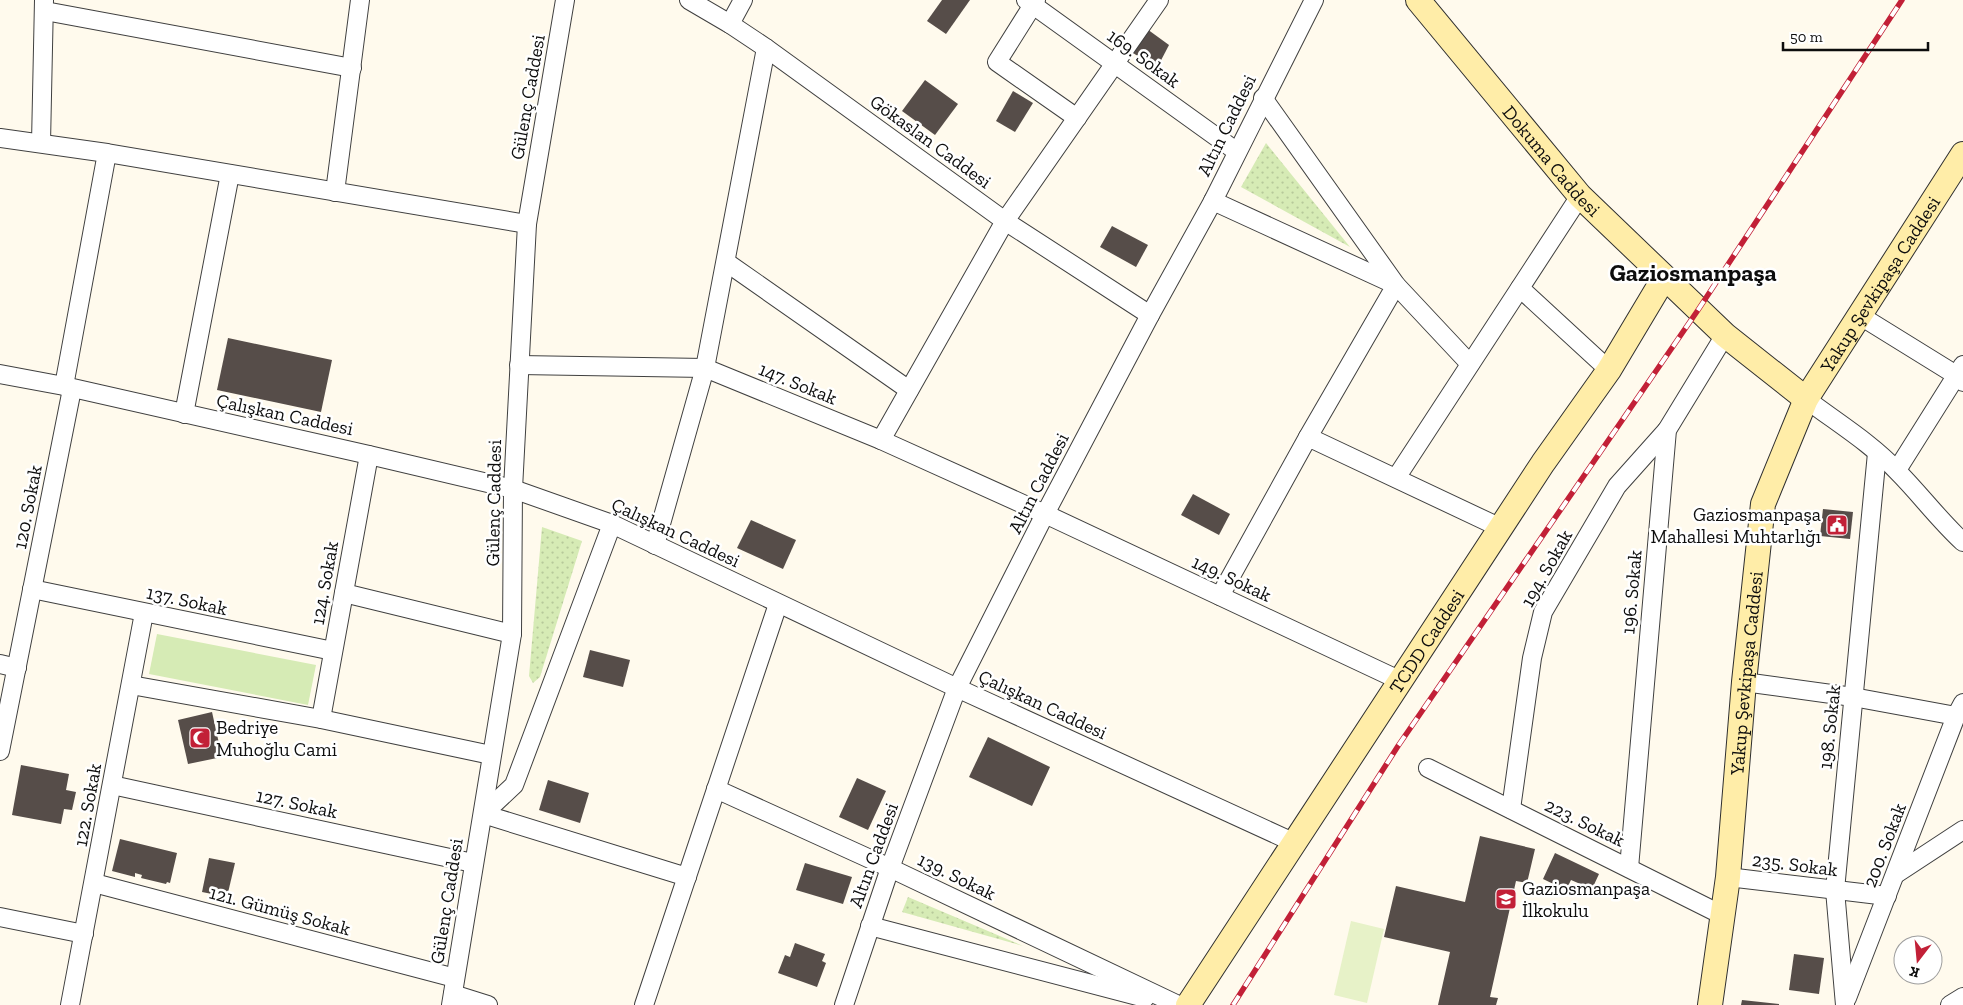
<svg xmlns="http://www.w3.org/2000/svg" width="1963" height="1005" font-family="'Zilla Slab',serif">
  <style>
    .grass { fill: url(#grass-dots) }
    .park { fill: #d6ebb5 }
    .pitch { fill: #e7f2c8 }
    .building { fill: #564d49 }
    .lines { fill: none; stroke-linecap: round; stroke-linejoin: round }
    .street-casing { stroke: #404040; stroke-width: 20 }
    .secondary-casing { stroke: #2f2f2f; stroke-width: 26 }
    .street { stroke: #fff; stroke-width: 18 }
    .secondary { stroke: #ffeda8; stroke-width: 24 }
    .rail-casing { stroke: #c22037; stroke-width: 5.5 }
    .rail { stroke: #fff; stroke-width: 4; stroke-dasharray: 11; stroke-linecap: butt }
    .labels { text-anchor: middle; stroke-width: 5; stroke-linejoin: round; paint-order: stroke }
    .street-label { font-size: 19px; fill: #0d0d0d; stroke: #fff }
    .poi-label { font-size: 19px; fill: #0d0d0d; stroke: #fff; text-anchor: start }
    .district-label { font-size: 24px; font-weight: bold; fill: #0d0d0d; stroke: #fff }
  </style>
  <defs>
    <pattern id="grass-dots" width="8" height="8" patternUnits="userSpaceOnUse" patternTransform="scale(1.25)"><rect width="8" height="8" fill="#d6ebb5"/><path d="M2 2h.1M6 6h.1" fill="none" stroke="#b6c89a" stroke-width="1.8" stroke-linecap="round"/></pattern>
  </defs>
  <rect width="100%" height="100%" fill="#fffaed"/>
  <g class="grass">
    <polygon points="1266,143 1350,247 1241,187"/>
    <polygon points="542,527 582,541 540,677 533,683 529,676"/>
    <polygon points="908,897 1023,946 902,912"/>
  </g>
  <polygon class="park" points="157,634 316,665 308,705 149,674"/>
  <polygon class="pitch" points="1351,921 1384,929 1367,1003 1334,995"/>
  <g class="building">
    <polygon points="942,0 970,0 946,34 927,21"/>
    <polygon points="1147,29 1169,45 1157,68 1133,53"/>
    <polygon points="925,80 958,104 935,135 902,111"/>
    <polygon points="1013,91 1033,103 1015,132 996,121"/>
    <polygon points="1112,226 1148,245 1136,267 1100,247"/>
    <polygon points="228,338 332,360 321,412 217,390"/>
    <polygon points="1193,494 1230,514 1219,535 1181,515"/>
    <polygon points="1823,509 1853,512 1850,539 1820,536"/>
    <polygon points="751,520 796,540 783,569 737,548"/>
    <polygon points="590,650 630,660 623,687 583,677"/>
    <polygon points="212,712 222,757 188,764 178,720"/>
    <polygon points="988,737 1050,767 1032,806 969,777"/>
    <polygon points="21,765 69,774 66,790 76,792 72,810 64,809 61,824 12,815"/>
    <polygon points="857,778 886,791 868,830 839,817"/>
    <polygon points="548,780 589,793 580,823 539,810"/>
    <polygon points="1480,836 1535,849 1527,883 1516,881 1490,997 1498,998 1496,1005 1438,1005 1450,952 1384,937 1396,886 1465,902"/>
    <polygon points="120,839 177,853 170,883 167,882 166,884 141,878 142,875 135,873 135,877 112,871"/>
    <polygon points="1555,853 1599,874 1592,889 1571,880 1566,890 1543,879"/>
    <polygon points="209,858 235,863 227,897 202,892"/>
    <polygon points="805,863 852,877 843,904 796,890"/>
    <polygon points="795,943 825,954 822,961 826,963 817,987 778,973 785,955 790,957"/>
    <polygon points="1794,954 1824,958 1819,994 1789,990"/>
    <polygon points="1742,1000 1779,1004 1779,1005 1741,1005"/>
  </g>
  <g class="lines">
    <g class="street-casing">
      <g id="street">
        <polyline points="689,0 730,24 766,48 1005,221 1150,315"/>
        <polyline points="1026,0 1236,151"/>
        <polyline points="1036,0 997,62 1077,118"/>
        <polyline points="45,11 352,68"/>
        <polyline points="730,24 743,0"/>
        <polyline points="1263,98 1396,285 1470,364"/>
        <polyline points="0,138 107,153 527,224"/>
        <polyline points="41,143 44,0"/>
        <polyline points="335,192 360,0"/>
        <polyline points="1213,201 1396,285 1308,437"/>
        <polyline points="726,262 909,390"/>
        <polyline points="1520,288 1609,370"/>
        <polyline points="1859,315 1956,375 1963,382"/>
        <polyline points="519,365 705,368 881,440 1045,514 1401,681"/>
        <polyline points="0,374 64,386 369,455 513,489 612,524 957,688 1295,843"/>
        <polyline points="64,386 107,153"/>
        <path d="M 1806,399 C 1836,422 1871,443 1897,471 C 1920,494 1939,520 1963,542"/>
        <polyline points="184,414 230,174"/>
        <polyline points="881,440 1005,221 1159,0"/>
        <polyline points="1897,470 1963,365"/>
        <polyline points="1396,478 1580,196"/>
        <polyline points="655,545 705,368 766,48"/>
        <polyline points="32,589 333,651"/>
        <polyline points="344,593 512,634"/>
        <polyline points="1220,596 1308,437 1501,528"/>
        <polyline points="0,664 17,668"/>
        <polyline points="1744,682 1853,697 1956,716"/>
        <polyline points="131,685 321,719 491,755"/>
        <polyline points="321,719 369,455"/>
        <polyline points="0,751 72,389"/>
        <polyline points="1428,768 1722,915"/>
        <polyline points="112,785 473,863"/>
        <polyline points="716,789 890,868 1178,1005"/>
        <polyline points="1511,809 1532,658 1543,612 1617,486 1667,430"/>
        <polyline points="483,814 514,785 612,524"/>
        <polyline points="483,814 687,877"/>
        <polyline points="1629,868 1667,430 1725,335"/>
        <polyline points="1896,874 1963,830"/>
        <polyline points="1728,877 1887,896"/>
        <polyline points="94,883 455,978"/>
        <polyline points="0,917 84,934"/>
        <polyline points="870,926 1145,998"/>
        <polyline points="453,994 488,1005"/>
        <polyline points="1847,998 1956,716 1963,703"/>
        <polyline points="70,1005 144,613"/>
        <polyline points="451,1005 512,634 513,489 527,224 565,0"/>
        <polyline points="644,1005 778,604"/>
        <polyline points="844,1005 890,868 957,688 1045,514 1150,315 1213,201 1314,0"/>
        <polyline points="1845,1005 1835,890 1877,453"/>
        <polyline points="1950,1005 1963,997"/>
      </g>
    </g>
    <g class="secondary-casing">
      <g id="secondary">
        <path id="s1" d="M 1418,0 L 1580,196 L 1725,335 L 1806,399"/>
        <path id="s2" d="M 1188,1005 L 1543,463 L 1609,370 L 1664,278"/>
        <path id="s3" d="M 1710,1005 L 1728,877 L 1744,682 L 1763,504 L 1806,399 L 1963,154"/>
      </g>
    </g>
    <use href="#street" class="street"/>
    <use href="#secondary" class="secondary"/>
    <g class="rail-casing">
      <polyline id="rail" points="1233,1005 1398,746 1698,310 1902,0"/>
    </g>
    <use href="#rail" class="rail"/>
  </g>
  <defs>
    <g id="civic-square" transform="scale(1.125)"><rect x="-9" y="-9" width="18" height="18" rx="4" fill="#c22037" stroke="#fff"/><path d="M-.6-6.5H3V-4.5H.6V-3L4-1V1h2V6H-6V1h2V-1L-.6-3ZM-1.2 2.5V6h2.4V2.5Z" fill="#fff"/></g>
    <g id="mosque-square" transform="scale(1.125)"><rect x="-9" y="-9" width="18" height="18" rx="4" fill="#c22037" stroke="#fff"/><path d="M3.5-4.9A6 6 0 1 0 3.5 4.9A5 5 0 1 1 3.5-4.9Z" fill="#fff"/></g>
    <g id="school-square" transform="scale(1.125)"><rect x="-9" y="-9" width="18" height="18" rx="4" fill="#c22037" stroke="#fff"/><path d="M0-5L7-2L0 1L-7-2ZM-4 1L0 2.5L4 1V4Q0 6-4 4Z" fill="#fff"/></g>
  </defs>
  <g fill-rule="evenodd">
    <use href="#civic-square" x="1837" y="525"/>
    <use href="#mosque-square" x="200" y="738"/>
    <use href="#school-square" x="1506" y="899"/>
  </g>
  <g class="labels">
    <g class="street-label">
      <text transform="translate(1144 58) rotate(36)" y="7">169. Sokak</text>
      <text transform="translate(527 97) rotate(-80)" y="7">Gülenç Caddesi</text>
      <text transform="translate(1226 125) rotate(-64)" y="7">Altın Caddesi</text>
      <text transform="translate(931 141) rotate(36)" y="7">Gökaslan Caddesi</text>
      <text dy="7" stroke="none"><textPath href="#s1" startOffset="209">Dokuma Caddesi</textPath></text>
      <text dy="7" stroke="none"><textPath href="#s3" startOffset="754">Yakup Şevkipaşa Caddesi</textPath></text>
      <text transform="translate(798 383) rotate(22)" y="7">147. Sokak</text>
      <text transform="translate(285 414) rotate(12)" y="7">Çalışkan Caddesi</text>
      <text transform="translate(1038 483) rotate(-63)" y="7">Altın Caddesi</text>
      <text transform="translate(493 503) rotate(-89)" y="7">Gülenç Caddesi</text>
      <text transform="translate(27 507) rotate(-79)" y="7">120. Sokak</text>
      <text transform="translate(676 532) rotate(25)" y="7">Çalışkan Caddesi</text>
      <text transform="translate(1546 568) rotate(-61)" y="7">194. Sokak</text>
      <text transform="translate(1232 578) rotate(25)" y="7">149. Sokak</text>
      <text transform="translate(324 583) rotate(-80)" y="7">124. Sokak</text>
      <text transform="translate(1631 592) rotate(-85)" y="7">196. Sokak</text>
      <text transform="translate(187 600) rotate(12)" y="7">137. Sokak</text>
      <text dy="7" stroke="none"><textPath href="#s2" startOffset="435">TCDD Caddesi</textPath></text>
      <text dy="7" stroke="none"><textPath href="#s3" startOffset="334">Yakup Şevkipaşa Caddesi</textPath></text>
      <text transform="translate(1043 704) rotate(25)" y="7">Çalışkan Caddesi</text>
      <text transform="translate(1829 727) rotate(-84)" y="7">198. Sokak</text>
      <text transform="translate(297 803) rotate(12)" y="7">127. Sokak</text>
      <text transform="translate(87 805) rotate(-80)" y="7">122. Sokak</text>
      <text transform="translate(1585 822) rotate(26)" y="7">223. Sokak</text>
      <text transform="translate(1884 845) rotate(-69)" y="7">200. Sokak</text>
      <text transform="translate(873 855) rotate(-70)" y="7">Altın Caddesi</text>
      <text transform="translate(1795 864) rotate(7)" y="7">235. Sokak</text>
      <text transform="translate(957 876) rotate(26)" y="7">139. Sokak</text>
      <text transform="translate(446 901) rotate(-81)" y="7">Gülenç Caddesi</text>
      <text transform="translate(280 910) rotate(15)" y="7">121. Gümüş Sokak</text>
    </g>
    <g class="poi-label">
      <text x="1821" y="521" text-anchor="end">Gaziosmanpaşa<tspan x="1821" dy="22">Mahallesi Muhtarlığı</tspan></text>
      <text x="216" y="734">Bedriye<tspan x="216" dy="22">Muhoğlu Cami</tspan></text>
      <text x="1522" y="895">Gaziosmanpaşa<tspan x="1522" dy="22">İlkokulu</tspan></text>
    </g>
    <g class="district-label">
      <text x="1693" y="281">Gaziosmanpaşa</text>
    </g>
  </g>
  <g transform="translate(1918 960) rotate(196)"><circle r="24" fill="#ffffff" stroke="#9e9e9e"/>
  <path d="M0-4L9 19L0 12L-9 19Z" fill="#c22037"/>
  <text y="-8" font-size="14" font-weight="bold" text-anchor="middle" fill="#0d0d0d">K</text>
  </g>
  <path d="M1783 42v8h145v-8" fill="none" stroke="#0d0d0d" stroke-width="2.5"/>
  <text x="1790" y="42" font-size="15" fill="#0d0d0d" stroke="#ffffff" stroke-width="4" paint-order="stroke">50 m</text>
</svg>
